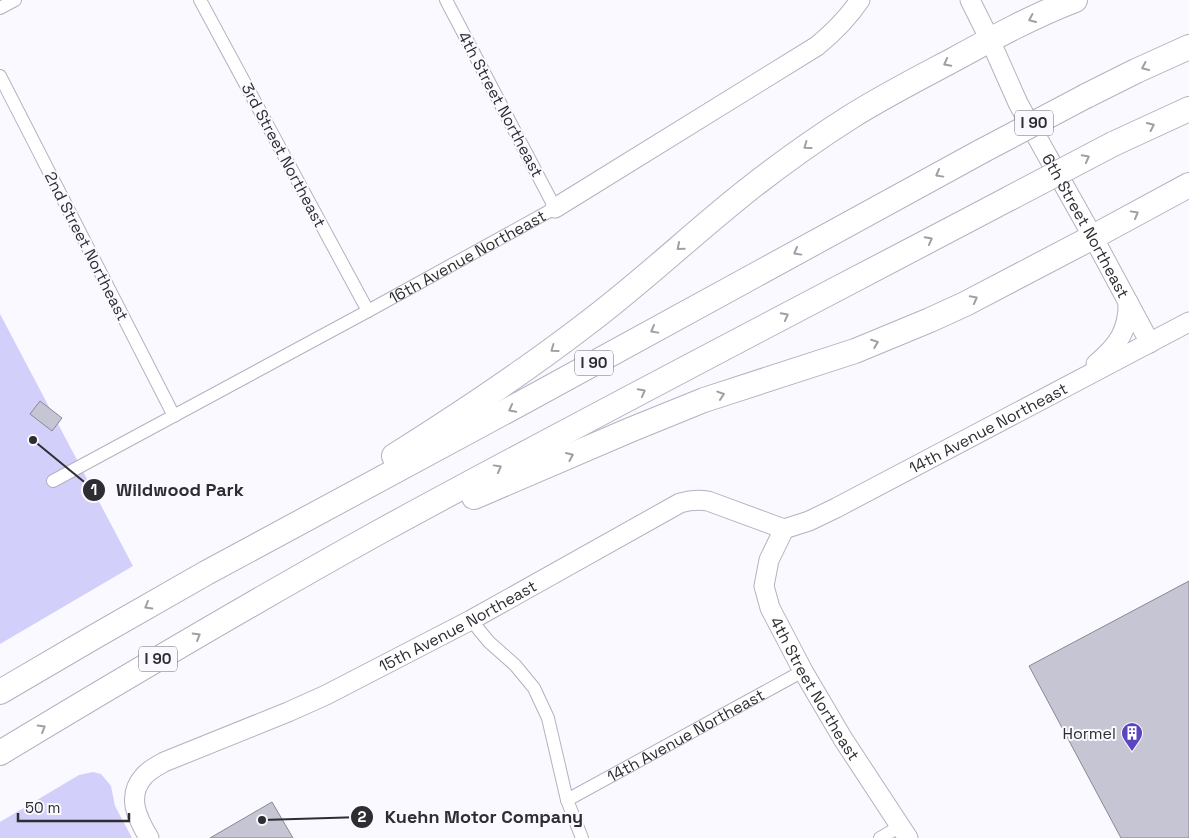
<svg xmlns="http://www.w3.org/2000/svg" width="1189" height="838" font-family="'Space Grotesk',sans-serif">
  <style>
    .green { fill: #d2d0fa }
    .building { fill: #c6c5d3; stroke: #888895 }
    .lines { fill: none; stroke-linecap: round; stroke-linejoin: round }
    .street-casing { stroke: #b3b2c0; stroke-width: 14 }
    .secondary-casing { stroke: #b3b2c0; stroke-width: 21 }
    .highway-casing { stroke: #b3b2c0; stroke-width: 26 }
    .street { stroke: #fff; stroke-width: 12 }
    .secondary { stroke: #fff; stroke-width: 19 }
    .highway { stroke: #fff; stroke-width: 24 }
    .highway-bridge-casing { stroke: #b3b2c0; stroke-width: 26; stroke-linecap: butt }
    .highway-bridge { stroke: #fff; stroke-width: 24 }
    .oneway { stroke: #a0a0a3 }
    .labels { text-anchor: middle; stroke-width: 4; stroke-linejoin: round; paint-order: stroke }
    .shield { fill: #f9f9ff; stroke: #6a6a70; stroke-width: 1 }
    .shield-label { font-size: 15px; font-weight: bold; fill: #2d2d32 }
    .street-label { font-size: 16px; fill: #2d2d32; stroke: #f9f9ff }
    .poi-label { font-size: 16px; fill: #2d2d32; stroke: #f9f9ff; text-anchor: end }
    .leader { fill: none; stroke: #2d2d32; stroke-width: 2 }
    .callout-dot { fill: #2d2d32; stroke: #f9f9ff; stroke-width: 2 }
    .mark-label { font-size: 15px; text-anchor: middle; font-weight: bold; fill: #fff }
    .callout-label { font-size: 18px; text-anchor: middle; font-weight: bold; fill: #2d2d32; stroke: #f9f9ff; stroke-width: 4; stroke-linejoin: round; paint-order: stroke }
  </style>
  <rect width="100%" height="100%" fill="#f9f9ff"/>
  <g class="green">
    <polygon points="0,314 133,566 0,644"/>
    <polygon points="93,772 101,774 111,786 115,806 132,838 0,838 0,822 79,775"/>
  </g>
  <g class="building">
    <polygon points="40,401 62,418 52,431 30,414"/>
    <polygon points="1189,581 1189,838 1121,838 1029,666"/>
    <polygon points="272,802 293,838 210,838"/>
  </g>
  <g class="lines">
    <g class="street-casing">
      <g id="street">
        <polyline points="200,0 368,311"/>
        <polyline points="0,8 15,0"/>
        <polyline points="0,76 174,416"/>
        <path id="s1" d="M 53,481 L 368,311 L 555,208 L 446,0"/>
        <polyline points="471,620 489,642 515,665 534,688 548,718 567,800 582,838"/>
        <path id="s2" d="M 567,800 L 803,671"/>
        <polyline points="880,838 899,827"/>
      </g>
    </g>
    <g class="secondary-casing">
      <g id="secondary">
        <path id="s3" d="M 970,0 L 990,40 L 1018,103 L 1034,132 L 1093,237 L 1150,343"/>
        <path d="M 555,208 L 817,46 C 834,32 848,18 860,0"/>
        <path d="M 1096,364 C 1117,346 1129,331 1128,302"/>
        <path id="s4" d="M 784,529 L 809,521 L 836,508 L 1189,322"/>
        <path id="s5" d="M 784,529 L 769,560 L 764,586 L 770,608 L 803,671 L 843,739 L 908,838"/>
        <path id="s6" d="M 149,838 C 137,818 126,796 144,776 C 149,770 157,766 164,762 L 288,712 L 326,695 L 471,620 L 680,503 C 690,500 697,499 708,501 L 784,529"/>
      </g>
    </g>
    <g class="highway-casing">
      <g id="highway">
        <polyline points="1086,96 1136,71 1189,47"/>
        <polyline points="1113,144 1189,109"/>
        <path d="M 394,456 C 459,415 524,372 585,325 C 640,284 690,236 744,193 C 778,166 814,140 852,116 C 884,96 919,78 953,60 C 993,38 1033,16 1075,0"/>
        <polyline points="474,497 630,430 704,400 855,351 930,320 965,304 1093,237 1189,185"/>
        <polyline points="0,692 94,637 206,573 525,401 982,151"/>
        <path d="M 0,753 C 126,677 253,602 381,531 C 590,417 801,308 1012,197"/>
      </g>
    </g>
    <use href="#street" class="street"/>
    <use href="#secondary" class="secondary"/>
    <use href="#highway" class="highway"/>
    <g class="highway-bridge-casing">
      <g id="highway-bridge">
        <polyline points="982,151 1086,96"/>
        <polyline points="1012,197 1113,144"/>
      </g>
    </g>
    <use href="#highway-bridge" class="highway-bridge"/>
  </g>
  <defs><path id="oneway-chevron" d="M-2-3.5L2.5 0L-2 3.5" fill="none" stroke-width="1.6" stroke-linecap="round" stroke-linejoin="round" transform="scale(1.25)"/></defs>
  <g class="oneway">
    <use href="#oneway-chevron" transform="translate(1032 19) rotate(155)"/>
    <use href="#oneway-chevron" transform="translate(947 63) rotate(152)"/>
    <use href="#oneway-chevron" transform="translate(1145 67) rotate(156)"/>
    <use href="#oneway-chevron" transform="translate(1151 126) rotate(-25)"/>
    <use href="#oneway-chevron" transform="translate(807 146) rotate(144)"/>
    <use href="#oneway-chevron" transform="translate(1086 158) rotate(-28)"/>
    <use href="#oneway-chevron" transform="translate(939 174) rotate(151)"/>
    <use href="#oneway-chevron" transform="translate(1135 214) rotate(-29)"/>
    <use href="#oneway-chevron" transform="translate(929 240) rotate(-28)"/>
    <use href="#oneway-chevron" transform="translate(680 247) rotate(140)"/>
    <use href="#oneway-chevron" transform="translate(797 252) rotate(151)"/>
    <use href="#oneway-chevron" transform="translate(974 299) rotate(-28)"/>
    <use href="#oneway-chevron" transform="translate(785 316) rotate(-28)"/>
    <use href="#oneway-chevron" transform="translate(654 330) rotate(151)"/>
    <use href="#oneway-chevron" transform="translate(875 343) rotate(-21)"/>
    <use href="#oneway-chevron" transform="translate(554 349) rotate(144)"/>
    <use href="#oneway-chevron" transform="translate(642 392) rotate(-28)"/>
    <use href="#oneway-chevron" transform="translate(721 395) rotate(-18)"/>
    <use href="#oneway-chevron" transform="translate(512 409) rotate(152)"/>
    <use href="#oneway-chevron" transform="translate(570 456) rotate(-23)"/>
    <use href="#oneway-chevron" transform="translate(498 468) rotate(-29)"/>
    <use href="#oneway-chevron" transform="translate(148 606) rotate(150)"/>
    <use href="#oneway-chevron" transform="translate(197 636) rotate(-30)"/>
    <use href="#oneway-chevron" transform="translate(42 728) rotate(-31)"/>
  </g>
  <defs>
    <g id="building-pin" transform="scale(1.125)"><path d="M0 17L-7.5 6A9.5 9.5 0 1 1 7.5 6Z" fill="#5c44bc" stroke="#f9f9ff"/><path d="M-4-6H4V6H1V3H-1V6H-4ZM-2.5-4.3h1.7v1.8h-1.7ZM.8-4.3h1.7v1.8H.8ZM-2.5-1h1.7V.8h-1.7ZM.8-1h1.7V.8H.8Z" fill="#fff"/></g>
  </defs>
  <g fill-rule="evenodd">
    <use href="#building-pin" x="1132" y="733"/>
  </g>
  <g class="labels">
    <g class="shield">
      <rect x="1015" y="110.5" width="38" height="25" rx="4"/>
      <rect x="575" y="350.5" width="38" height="25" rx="4"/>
      <rect x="139" y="646.5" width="38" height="25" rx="4"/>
    </g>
    <g class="shield-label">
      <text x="1034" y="128">I 90</text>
      <text x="594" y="368">I 90</text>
      <text x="158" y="664">I 90</text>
    </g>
    <g class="street-label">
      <text transform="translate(501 104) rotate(62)" y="6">4th Street Northeast</text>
      <text transform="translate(284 155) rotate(62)" y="6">3rd Street Northeast</text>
      <text dy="6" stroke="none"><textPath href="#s3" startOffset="254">6th Street Northeast</textPath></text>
      <text transform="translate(87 246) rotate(63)" y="6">2nd Street Northeast</text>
      <text dy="6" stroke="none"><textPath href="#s1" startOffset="471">16th Avenue Northeast</textPath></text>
      <text dy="6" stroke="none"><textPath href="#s4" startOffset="228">14th Avenue Northeast</textPath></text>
      <text dy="6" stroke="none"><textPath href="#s6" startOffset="416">15th Avenue Northeast</textPath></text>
      <text dy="6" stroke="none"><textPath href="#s5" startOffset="176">4th Street Northeast</textPath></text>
      <text dy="6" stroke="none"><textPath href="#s2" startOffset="135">14th Avenue Northeast</textPath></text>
    </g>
    <g class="poi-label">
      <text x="1116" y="739">Hormel</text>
    </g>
  </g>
  <path class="leader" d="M33 440L94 490M262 820L362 817"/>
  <g class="callout-dot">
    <circle cx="33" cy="440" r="5"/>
    <circle cx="262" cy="820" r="5"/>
    <circle cx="94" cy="490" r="12"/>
    <circle cx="362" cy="817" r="12"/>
  </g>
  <g class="mark-label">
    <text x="94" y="495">1</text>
    <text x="362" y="822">2</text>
  </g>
  <g class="callout-label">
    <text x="180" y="496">Wildwood Park</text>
    <text x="484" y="823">Kuehn Motor Company</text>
  </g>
  <path d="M18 813v8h111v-8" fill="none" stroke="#2d2d32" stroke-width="2.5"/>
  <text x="25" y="813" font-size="15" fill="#2d2d32" stroke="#f9f9ff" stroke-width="4" paint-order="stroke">50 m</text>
</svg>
